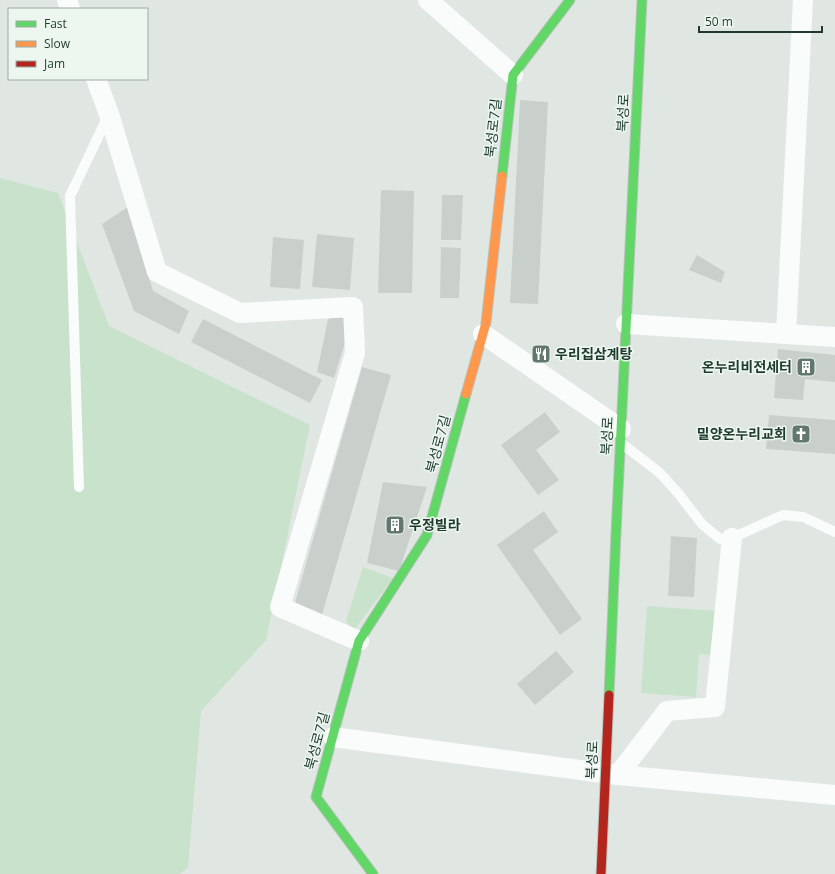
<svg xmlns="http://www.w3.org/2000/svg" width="835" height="874" font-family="'Open Sans','Noto Sans KR',sans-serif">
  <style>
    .green { fill: #c8e2cb }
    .building { fill: #c9d0cc }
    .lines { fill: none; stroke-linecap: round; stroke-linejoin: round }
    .fast-casing { stroke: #bac4be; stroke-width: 11 }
    .slow-casing { stroke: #bac4be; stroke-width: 11 }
    .lane { stroke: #fafbfb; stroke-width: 10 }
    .street { stroke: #fafbfb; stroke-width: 20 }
    .fast { stroke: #63d668; stroke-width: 9 }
    .slow { stroke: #ff974d; stroke-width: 9 }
    .fast-bridge-casing { stroke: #bac4be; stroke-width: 11; stroke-linecap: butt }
    .jam-bridge-casing { stroke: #bac4be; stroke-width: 11; stroke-linecap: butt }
    .fast-bridge { stroke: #63d668; stroke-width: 9 }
    .jam-bridge { stroke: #b3261e; stroke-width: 9 }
    .labels { text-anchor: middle; stroke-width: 3; stroke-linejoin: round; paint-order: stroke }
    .street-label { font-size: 14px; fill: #1e3b2e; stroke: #edf7f0 }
    .poi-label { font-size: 14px; font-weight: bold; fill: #1e3b2e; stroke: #edf7f0; text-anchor: start }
  </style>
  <rect width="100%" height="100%" fill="#e0e7e3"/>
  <g class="green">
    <polygon points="0,178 58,193 109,326 310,425 266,640 201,711 188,867 180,874 0,874"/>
    <polygon points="363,567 393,578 354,630 346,621"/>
    <polygon points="647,606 715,611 712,655 699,654 696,697 641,693"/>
  </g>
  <g class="building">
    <polygon points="520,100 548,102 538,304 510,303"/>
    <polygon points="381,190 414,191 412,293 378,293"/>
    <polygon points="442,195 463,195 461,240 441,240"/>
    <polygon points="128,207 153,291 189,311 179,334 134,311 102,224"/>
    <polygon points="317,234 354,238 350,290 312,287"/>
    <polygon points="273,237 304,240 300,289 270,287"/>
    <polygon points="441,247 461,248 459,298 440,298"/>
    <polygon points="697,255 725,272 721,283 689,270"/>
    <polygon points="344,313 350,327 334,378 317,372 328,319"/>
    <polygon points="203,319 322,380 310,403 191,342"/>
    <polygon points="778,349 835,355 835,382 805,379 803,400 774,398"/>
    <polygon points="362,367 391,375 322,615 294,606"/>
    <polygon points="545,412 560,432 536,450 559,480 538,495 501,445"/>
    <polygon points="769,415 835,420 835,454 766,449"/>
    <polygon points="383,482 427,487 399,571 367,563"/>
    <polygon points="544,511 558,532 533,550 582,619 560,635 497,545"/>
    <polygon points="671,536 697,538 694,597 668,596"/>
    <polygon points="556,651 574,672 535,705 517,684"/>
  </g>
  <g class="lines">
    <g class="fast-casing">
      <g id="fast">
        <polyline points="502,176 513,75 570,0"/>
        <polyline points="616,533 642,0"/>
        <polyline points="373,874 316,797 359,641 427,535 466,394"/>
      </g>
    </g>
    <g class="slow-casing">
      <polyline id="slow" points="466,394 486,323 502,176"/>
    </g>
    <g class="lane">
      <polyline points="621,443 660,473 678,493 702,524 720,539 732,538 783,515 803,517 835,532"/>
      <polyline points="79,487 70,196 108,116"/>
    </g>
    <g class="street">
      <polyline points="67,0 70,9"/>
      <polyline points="428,0 513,75"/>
      <polyline points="96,79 109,114 157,272 240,313 353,307 355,353 280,607 359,641"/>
      <polyline points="626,324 835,337"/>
      <polyline points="483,334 621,429"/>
      <polyline points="786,334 803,0"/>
      <polyline points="333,737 618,775 667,711 715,707 732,538"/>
      <polyline points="618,775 835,795"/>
    </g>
    <use href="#fast" class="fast"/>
    <use href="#slow" class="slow"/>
    <g class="fast-bridge-casing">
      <polyline id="fast-bridge" points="609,695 616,533"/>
    </g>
    <g class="jam-bridge-casing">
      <polyline id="jam-bridge" points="601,874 609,695"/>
    </g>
    <use href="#fast-bridge" class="fast-bridge"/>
    <use href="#jam-bridge" class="jam-bridge"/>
  </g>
  <defs>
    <g id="restaurant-square" transform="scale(1)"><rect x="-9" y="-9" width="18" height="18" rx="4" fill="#62776d" stroke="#edf7f0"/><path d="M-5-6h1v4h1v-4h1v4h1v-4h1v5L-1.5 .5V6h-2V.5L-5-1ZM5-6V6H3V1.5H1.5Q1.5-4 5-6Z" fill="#fff"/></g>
    <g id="building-square" transform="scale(1)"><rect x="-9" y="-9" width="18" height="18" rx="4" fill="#62776d" stroke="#edf7f0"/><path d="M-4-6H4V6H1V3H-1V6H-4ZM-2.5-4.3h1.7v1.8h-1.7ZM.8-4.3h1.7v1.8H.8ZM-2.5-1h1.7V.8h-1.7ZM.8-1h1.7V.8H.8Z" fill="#fff"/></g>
    <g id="church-square" transform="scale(1)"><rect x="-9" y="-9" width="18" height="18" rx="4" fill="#62776d" stroke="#edf7f0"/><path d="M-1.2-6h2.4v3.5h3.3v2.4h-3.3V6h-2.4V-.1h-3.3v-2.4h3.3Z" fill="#fff"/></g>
  </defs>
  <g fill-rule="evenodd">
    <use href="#restaurant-square" x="541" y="354"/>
    <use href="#building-square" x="806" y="367"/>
    <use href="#church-square" x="801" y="434"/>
    <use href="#building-square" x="395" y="525"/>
  </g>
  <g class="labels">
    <g class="street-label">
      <text transform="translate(623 113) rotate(-87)" y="5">북성로</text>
      <text transform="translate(493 128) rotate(-84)" y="5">북성로7길</text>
      <text transform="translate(607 436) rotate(-87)" y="5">북성로</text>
      <text transform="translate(438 444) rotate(-75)" y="5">북성로7길</text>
      <text transform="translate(317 741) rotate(-75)" y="5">북성로7길</text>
      <text transform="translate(592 760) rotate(-88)" y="5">북성로</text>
    </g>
    <g class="poi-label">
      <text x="555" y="359">우리집삼계탕</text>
      <text x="792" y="372" text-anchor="end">온누리비전세터</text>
      <text x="787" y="439" text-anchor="end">밀양온누리교회</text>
      <text x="409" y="530">우정빌라</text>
    </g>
  </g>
  <rect x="8" y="8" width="140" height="72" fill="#edf7f0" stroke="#9aaca2"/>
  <rect x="16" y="21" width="20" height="6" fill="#63d668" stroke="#9aaca2"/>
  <text x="44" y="28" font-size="12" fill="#1e3b2e">Fast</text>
  <rect x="16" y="41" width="20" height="6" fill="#ff974d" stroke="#9aaca2"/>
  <text x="44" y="48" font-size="12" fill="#1e3b2e">Slow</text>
  <rect x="16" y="61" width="20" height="6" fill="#b3261e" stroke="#9aaca2"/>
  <text x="44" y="68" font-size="12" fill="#1e3b2e">Jam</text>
  <path d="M699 26v6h123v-6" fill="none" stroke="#1e3b2e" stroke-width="2"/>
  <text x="705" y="26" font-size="12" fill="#1e3b2e" stroke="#edf7f0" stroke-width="3" paint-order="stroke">50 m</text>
</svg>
